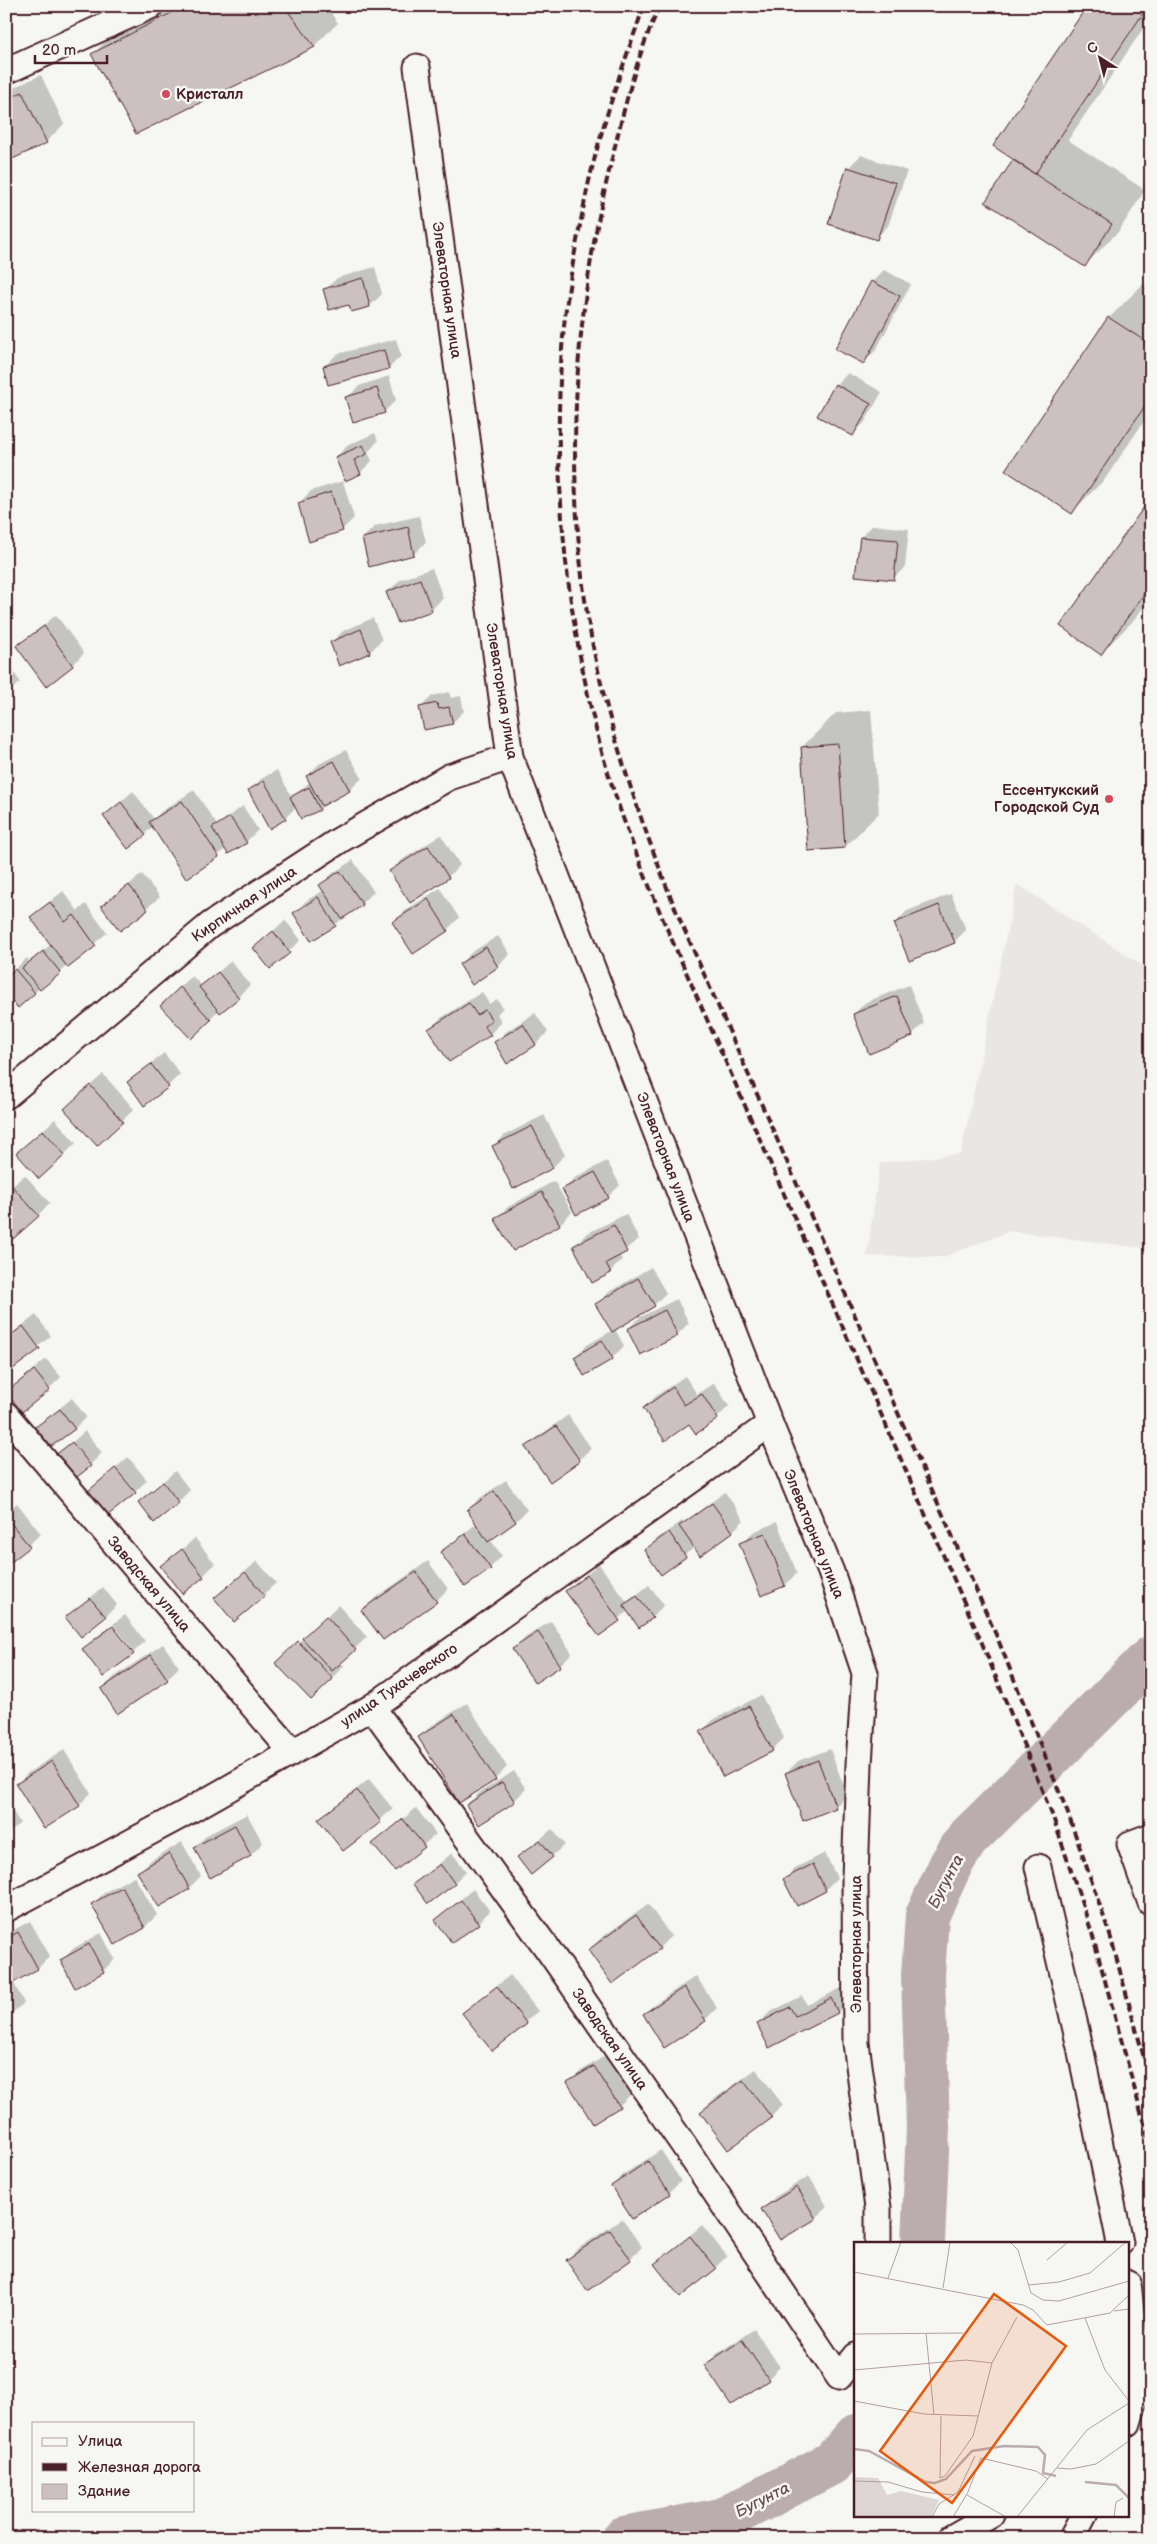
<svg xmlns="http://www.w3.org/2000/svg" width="1157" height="2544" font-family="'Balsamiq Sans',sans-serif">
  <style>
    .built { fill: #e9e6e3 }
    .shadow { fill: #0003 }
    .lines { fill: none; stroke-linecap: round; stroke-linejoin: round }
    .river { stroke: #bbadae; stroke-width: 44 }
    .building { fill: #ccc1c0; stroke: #4a1f2b }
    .minor-casing { stroke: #4a1f2b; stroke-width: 29 }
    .minor { stroke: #f6f6f2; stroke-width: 25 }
    .rail { stroke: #4a1f2b; stroke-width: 4; stroke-dasharray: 8 4; stroke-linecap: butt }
    .poi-dot { fill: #d1495b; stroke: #f6f6f2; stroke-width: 2 }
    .labels { text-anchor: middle; stroke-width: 5; stroke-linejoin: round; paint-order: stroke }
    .poi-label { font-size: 15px; font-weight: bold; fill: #4a1f2b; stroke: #f6f6f2; text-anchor: start }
    .street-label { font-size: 15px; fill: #4a1f2b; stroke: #f6f6f2 }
    .water-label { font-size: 16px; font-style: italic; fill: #6c4a52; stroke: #f6f6f2 }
    .inset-river { fill: none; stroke: #bbadae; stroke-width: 2.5 }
    .inset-road { fill: none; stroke: #b1a0a2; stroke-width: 1 }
    .view { fill: #e8590c; fill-opacity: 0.15; stroke: #e8590c; stroke-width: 2.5 }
    .inset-edge { fill: none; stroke: #4a1f2b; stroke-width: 2.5 }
  </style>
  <rect width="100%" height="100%" fill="#f6f6f2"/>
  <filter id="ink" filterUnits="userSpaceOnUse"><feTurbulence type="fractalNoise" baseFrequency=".02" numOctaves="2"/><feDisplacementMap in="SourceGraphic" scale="10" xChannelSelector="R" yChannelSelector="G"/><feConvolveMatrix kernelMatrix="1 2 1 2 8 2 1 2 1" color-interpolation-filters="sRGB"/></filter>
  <g filter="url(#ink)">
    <polygon class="built" points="1017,884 1151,971 1151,1249 1010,1231 944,1257 867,1256 880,1163 961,1154"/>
    <g class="shadow">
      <polygon points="164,6 326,6 338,23 314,46 93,54 117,30"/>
      <polygon points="1088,6 1151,6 1151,17 1068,140 1145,190 1119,231 1085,265 987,202 1015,159"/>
      <polygon points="41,75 64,124 46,142 6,161 6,91"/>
      <polygon points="861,155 907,171 888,226 876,238 830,223 849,167"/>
      <polygon points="375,267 382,294 370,306 352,311 350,303 325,290 337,278"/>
      <polygon points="884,270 911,284 876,350 864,362 872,282"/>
      <polygon points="1143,284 1151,289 1151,411 1105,479 1071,513 1007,470 1109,318"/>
      <polygon points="396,339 401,356 389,368 325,366 337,354"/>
      <polygon points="848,373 882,392 865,422 853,434 836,385"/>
      <polygon points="389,376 396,400 384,412 347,398 359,386"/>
      <polygon points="375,433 378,441 368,452 372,461 360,473 336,457 348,445"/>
      <polygon points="343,481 354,518 342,530 299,503 311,491"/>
      <polygon points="1151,499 1151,596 1135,619 1101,653"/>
      <polygon points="419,516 426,542 414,554 363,538 375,526"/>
      <polygon points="873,525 909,529 905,567 893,579 861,537"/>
      <polygon points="432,568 443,598 431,610 388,592 400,580"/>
      <polygon points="56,615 84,653 72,665 18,646"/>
      <polygon points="373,618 382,640 370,652 340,664 331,643 343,631"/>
      <polygon points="6,659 20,682 6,695"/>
      <polygon points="449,692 451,698 461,696 464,711 452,723 420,708 432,696"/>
      <polygon points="871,710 879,813 845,847 802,747 836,713"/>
      <polygon points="346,750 362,778 350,790 319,809 296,807 285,818 249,791 261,779 277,770 292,797 310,782 307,776 319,764"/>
      <polygon points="194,790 217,825 243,806 258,830 246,842 226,848 218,856 153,826 145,834 105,816 133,791 154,819 162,811"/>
      <polygon points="441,835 460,865 448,877 410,902 390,872 402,860"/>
      <polygon points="353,860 374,892 335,925 311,940 294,913 306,901 324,890 321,885 333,873"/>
      <polygon points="142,874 160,897 120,929 103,906"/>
      <polygon points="440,888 459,918 447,930 413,952 394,922 406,910"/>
      <polygon points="63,891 78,911 86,904 107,933 18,1006 11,973 27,958 30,962 51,944 31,917"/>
      <polygon points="951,894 966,930 954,942 895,923 907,911"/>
      <polygon points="285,920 301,940 271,967 255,948"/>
      <polygon points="498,936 510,954 498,966 472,983 460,964 472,952"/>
      <polygon points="231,961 250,985 238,997 219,1010 191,1037 173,994 192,976 202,986"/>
      <polygon points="909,985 924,1023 912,1035 854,1014 866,1002"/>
      <polygon points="482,992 489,1004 497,999 503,1008 497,1014 502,1022 490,1034 429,1029 441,1018"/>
      <polygon points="535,1013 548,1032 536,1044 508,1062 495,1043 507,1031"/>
      <polygon points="164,1053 180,1074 168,1086 128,1082"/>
      <polygon points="103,1074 134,1109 122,1121 78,1097"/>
      <polygon points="544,1115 565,1155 553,1167 514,1187 493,1147 505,1135"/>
      <polygon points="55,1119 76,1143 64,1155 30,1142"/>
      <polygon points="607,1161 620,1185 608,1197 564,1189 576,1177"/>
      <polygon points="25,1175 50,1203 38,1215 6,1191"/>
      <polygon points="554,1181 572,1212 560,1224 513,1250 496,1219 508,1207"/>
      <polygon points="626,1214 639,1239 619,1254 622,1260 610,1272 574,1246 586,1234"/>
      <polygon points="651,1267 666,1293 654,1305 615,1329 624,1346 612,1358 575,1357 587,1345 613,1330 597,1304 609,1292"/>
      <polygon points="677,1299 689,1323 677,1335 628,1329 640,1317"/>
      <polygon points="36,1315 51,1336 6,1372 6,1338"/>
      <polygon points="46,1359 61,1377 49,1389 7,1392"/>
      <polygon points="685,1376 697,1394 714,1383 729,1406 717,1418 690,1422 644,1408 656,1396"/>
      <polygon points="72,1398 86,1417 74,1429 36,1428"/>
      <polygon points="568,1415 591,1448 579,1460 550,1480 527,1448 539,1436"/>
      <polygon points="85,1431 102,1453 90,1465 56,1457"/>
      <polygon points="128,1457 147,1480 135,1492 89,1492"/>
      <polygon points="175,1471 190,1490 178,1502 139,1502"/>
      <polygon points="506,1480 527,1510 515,1522 490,1539 502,1556 490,1568 441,1552 477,1523 468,1510 480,1498"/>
      <polygon points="725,1492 744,1520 732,1532 695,1547 661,1573 646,1550 658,1538 682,1521 683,1523"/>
      <polygon points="17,1503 41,1534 6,1564 6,1512"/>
      <polygon points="777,1522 797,1573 785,1585 741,1544 753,1532"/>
      <polygon points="195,1538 215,1564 203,1576 162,1567"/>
      <polygon points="257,1561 276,1583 235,1620 216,1598"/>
      <polygon points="428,1561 448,1589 436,1601 363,1610 375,1598"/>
      <polygon points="599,1564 627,1602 649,1585 664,1605 652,1617 628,1611 599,1634 567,1591"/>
      <polygon points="103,1587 117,1605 105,1617 67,1618"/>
      <polygon points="338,1605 367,1637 341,1662 344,1666 311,1699 277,1663"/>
      <polygon points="125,1615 145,1641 134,1652 113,1624"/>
      <polygon points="551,1621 572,1653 560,1665 514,1649 526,1637"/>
      <polygon points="111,1626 132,1653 84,1649 96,1637"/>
      <polygon points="163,1644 179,1667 167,1679 118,1712 102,1689 114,1677"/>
      <polygon points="761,1695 784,1738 772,1750 701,1732 713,1720"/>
      <polygon points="467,1703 507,1767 495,1779 419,1738 431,1726"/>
      <polygon points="830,1749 847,1795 835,1807 786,1773 798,1761"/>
      <polygon points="64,1750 91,1793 79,1805 44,1827 17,1784 29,1772"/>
      <polygon points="514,1771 526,1789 514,1801 467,1805 479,1793"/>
      <polygon points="369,1779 393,1809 343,1849 320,1819"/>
      <polygon points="6,1801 20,1823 6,1836"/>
      <polygon points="416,1808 436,1834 395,1870 374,1844"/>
      <polygon points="247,1814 263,1843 251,1855 210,1876 195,1847 207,1835"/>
      <polygon points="552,1829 565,1845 531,1873 519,1857"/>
      <polygon points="182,1842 201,1876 189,1888 159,1906 139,1872 151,1860"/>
      <polygon points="452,1853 466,1871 454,1883 415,1884"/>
      <polygon points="825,1853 837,1878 825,1890 785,1879 797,1867"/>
      <polygon points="134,1876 157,1915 145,1927 116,1944 93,1904 105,1892"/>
      <polygon points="473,1889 490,1911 478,1923 436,1920"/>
      <polygon points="648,1904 671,1936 659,1948 589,1950 601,1938"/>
      <polygon points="30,1921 50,1956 38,1968 13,1981 24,2003 6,2018 6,1934"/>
      <polygon points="101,1933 115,1959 103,1971 62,1960 74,1948"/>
      <polygon points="510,1975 538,2011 492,2049 464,2013"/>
      <polygon points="696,1976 717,2008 705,2020 665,2046 644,2015 656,2003"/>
      <polygon points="843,1987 849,2000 838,2012 770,2046 758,2024 770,2012 802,1996 807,2005"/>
      <polygon points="606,2055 631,2094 619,2106 569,2083 581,2071"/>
      <polygon points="756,2069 783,2105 771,2117 701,2112 713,2100"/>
      <polygon points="661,2150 681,2181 669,2193 633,2217 612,2186 624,2174"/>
      <polygon points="809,2176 827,2206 815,2218 763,2209 775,2197"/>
      <polygon points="622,2219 642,2247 630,2259 567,2260 579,2248"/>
      <polygon points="702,2225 727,2256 715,2268 656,2264"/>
      <polygon points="754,2329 780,2367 768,2379 706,2365 718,2353"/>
    </g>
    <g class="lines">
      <g class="river">
        <polyline points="923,2243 928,2128 923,1975 927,1916 951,1864 967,1839 1151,1658"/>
        <polyline points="624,2538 722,2520 832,2463 856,2436"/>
      </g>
    </g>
    <g class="building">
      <polygon points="185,6 284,6 315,47 136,134 91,54"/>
      <polygon points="1087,6 1148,6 1035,174 993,146"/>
      <polygon points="22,92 47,143 6,162 6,100"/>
      <polygon points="1013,160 1112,224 1085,267 985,202"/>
      <polygon points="847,167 896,183 877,240 828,224"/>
      <polygon points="363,278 370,307 351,312 349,305 329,310 323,289"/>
      <polygon points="871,281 900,296 864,364 835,349"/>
      <polygon points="1108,317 1151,345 1151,397 1072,514 1005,470"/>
      <polygon points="384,350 389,369 328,385 323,366"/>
      <polygon points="835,384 871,404 853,436 817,416"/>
      <polygon points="377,388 385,413 353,423 345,397"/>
      <polygon points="363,445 367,454 354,460 361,474 345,481 335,457"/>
      <polygon points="331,492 343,531 309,542 298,503"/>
      <polygon points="1151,497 1151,584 1101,655 1060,626"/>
      <polygon points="408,527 414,555 369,567 362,538"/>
      <polygon points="860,537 898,540 894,580 855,576"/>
      <polygon points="420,579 432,611 398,623 386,592"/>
      <polygon points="44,626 73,666 46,687 16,646"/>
      <polygon points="361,629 370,653 339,666 330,642"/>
      <polygon points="437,703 439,709 449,707 453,724 424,730 419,707"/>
      <polygon points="838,744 845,848 808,851 801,747"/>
      <polygon points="334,761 350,791 322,806 306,776"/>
      <polygon points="264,781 286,819 269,829 248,790"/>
      <polygon points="309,787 320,810 301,819 290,797"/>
      <polygon points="182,801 219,857 186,879 149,822"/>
      <polygon points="121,802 146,835 128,849 103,816"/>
      <polygon points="230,817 247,843 228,854 212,828"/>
      <polygon points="428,846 449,878 410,903 389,871"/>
      <polygon points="340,871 363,905 342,919 319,885"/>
      <polygon points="129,885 148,910 120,931 101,906"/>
      <polygon points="318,897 336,926 311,941 293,913"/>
      <polygon points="428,899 448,931 413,954 392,922"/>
      <polygon points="50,902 65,922 74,915 96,946 68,968 30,917"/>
      <polygon points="939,905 955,943 909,961 894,923"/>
      <polygon points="273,931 290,953 270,969 253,948"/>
      <polygon points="486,947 498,967 472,985 459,964"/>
      <polygon points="43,951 61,973 40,990 22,968"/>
      <polygon points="15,969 35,993 18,1008 6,994 6,977"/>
      <polygon points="218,972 239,998 220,1013 199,987"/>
      <polygon points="180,987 211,1020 191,1039 160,1006"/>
      <polygon points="897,996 913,1036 869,1054 853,1014"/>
      <polygon points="469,1003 477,1015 485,1010 492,1020 484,1026 491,1035 449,1062 428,1029"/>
      <polygon points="523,1024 536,1045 507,1064 494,1042"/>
      <polygon points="151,1064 169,1087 144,1106 127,1082"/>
      <polygon points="90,1085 123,1122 97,1146 64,1109"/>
      <polygon points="532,1126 553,1168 513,1189 492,1146"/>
      <polygon points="43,1130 65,1155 39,1179 16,1153"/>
      <polygon points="595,1172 609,1198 576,1215 562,1189"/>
      <polygon points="12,1186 39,1216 13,1239 6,1231 6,1191"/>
      <polygon points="542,1192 560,1225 513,1251 494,1218"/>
      <polygon points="614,1225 627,1252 606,1263 611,1273 592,1283 573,1246"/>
      <polygon points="638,1278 655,1306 612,1332 595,1304"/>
      <polygon points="665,1310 678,1336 640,1355 627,1329"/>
      <polygon points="23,1326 40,1349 6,1374 6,1339"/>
      <polygon points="602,1340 613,1359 584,1376 574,1357"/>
      <polygon points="34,1370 50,1390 22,1412 6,1392"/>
      <polygon points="673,1387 684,1405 702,1394 718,1419 696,1434 689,1424 665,1441 643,1408"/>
      <polygon points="60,1409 75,1429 49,1448 34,1428"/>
      <polygon points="556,1426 580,1461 550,1482 525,1447"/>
      <polygon points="72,1442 91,1466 73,1480 54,1456"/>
      <polygon points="115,1468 136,1493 107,1516 87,1492"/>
      <polygon points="163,1482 179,1503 154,1523 138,1502"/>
      <polygon points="494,1491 516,1522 488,1542 467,1510"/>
      <polygon points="712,1503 733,1532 700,1556 679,1526"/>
      <polygon points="6,1517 30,1547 6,1566"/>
      <polygon points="669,1532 686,1557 661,1575 644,1550"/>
      <polygon points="765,1533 785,1586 761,1596 739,1543"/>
      <polygon points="465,1534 491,1569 465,1587 440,1552"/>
      <polygon points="182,1549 204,1577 182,1594 160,1566"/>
      <polygon points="245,1572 265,1596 234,1622 214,1598"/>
      <polygon points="416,1572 437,1602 383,1640 361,1610"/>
      <polygon points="587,1575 620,1621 599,1636 565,1591"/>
      <polygon points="637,1596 653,1618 639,1628 623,1605"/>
      <polygon points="90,1598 106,1617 81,1637 65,1617"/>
      <polygon points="326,1616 356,1650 332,1671 302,1638"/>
      <polygon points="113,1626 134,1654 103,1677 82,1649"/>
      <polygon points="538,1632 561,1666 535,1683 512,1649"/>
      <polygon points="298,1641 333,1679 311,1700 275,1663"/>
      <polygon points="151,1655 168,1680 117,1714 101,1689"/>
      <polygon points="749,1706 773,1751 723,1777 700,1731"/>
      <polygon points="454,1714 496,1780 459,1803 418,1737"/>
      <polygon points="818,1760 836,1808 803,1821 785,1773"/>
      <polygon points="52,1761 80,1806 44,1829 16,1784"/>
      <polygon points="502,1782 515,1802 479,1825 466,1805"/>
      <polygon points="357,1790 381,1822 343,1851 318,1819"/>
      <polygon points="403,1819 425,1847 395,1871 372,1844"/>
      <polygon points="235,1825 251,1856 210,1878 194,1847"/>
      <polygon points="540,1840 553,1857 531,1875 517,1857"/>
      <polygon points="169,1853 190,1889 159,1907 137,1872"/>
      <polygon points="440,1864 455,1884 428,1904 413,1884"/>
      <polygon points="813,1864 826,1891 797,1906 783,1879"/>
      <polygon points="122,1887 145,1928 115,1945 91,1904"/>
      <polygon points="461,1900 479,1924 452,1943 435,1920"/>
      <polygon points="636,1915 660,1949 612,1984 588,1950"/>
      <polygon points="18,1932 38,1969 11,1984 6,1974 6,1939"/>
      <polygon points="89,1944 104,1972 75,1988 60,1960"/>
      <polygon points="497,1986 527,2024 492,2051 462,2013"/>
      <polygon points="684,1987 706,2021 664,2048 643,2014"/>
      <polygon points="831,1998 838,2013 769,2048 757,2024 790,2007 795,2016"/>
      <polygon points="594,2066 620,2107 593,2124 567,2082"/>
      <polygon points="743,2080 772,2118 728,2150 700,2112"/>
      <polygon points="648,2161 670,2194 632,2219 611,2186"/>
      <polygon points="797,2187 816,2219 780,2240 761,2209"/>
      <polygon points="610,2230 631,2260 587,2291 566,2260"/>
      <polygon points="690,2236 716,2269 680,2297 654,2264"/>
      <polygon points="742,2340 769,2380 731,2405 704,2365"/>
    </g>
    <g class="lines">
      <g class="minor-casing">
        <g id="minor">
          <polyline points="417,67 510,757 770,1424 831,1572 865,1673 859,1764 855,1878 856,2043 878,2208 878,2243"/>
          <polyline points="6,71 150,6"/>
          <polyline points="6,1096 210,925 340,840 449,777 510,757"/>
          <polyline points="6,1415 292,1752"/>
          <polyline points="372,1707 549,1951 683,2144 839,2377 856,2356"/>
          <polyline points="1151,1836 1130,1844 1151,1903"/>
          <polyline points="1038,1867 1080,2047 1120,2243"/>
          <polyline points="6,1909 180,1816 372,1707 770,1424"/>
          <polyline points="1128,2283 1139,2384 1128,2423"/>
          <polyline points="951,2538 991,2515"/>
          <polyline points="1072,2538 1084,2515"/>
        </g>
      </g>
      <use href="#minor" class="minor"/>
      <g class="rail">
        <path d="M 644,6 C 621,71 597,137 584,205 C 576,245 568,286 564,326 C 551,457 563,593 594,721 C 610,790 637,857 664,922 L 982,1643 L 1053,1817 L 1092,1933 L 1151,2149"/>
        <path d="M 660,6 C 636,56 623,113 610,167 C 578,298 567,432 581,567 C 593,686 633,803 677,913 L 997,1637 L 1067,1811 L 1087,1868 L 1110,1935 L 1151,2083"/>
      </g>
    </g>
  </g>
  <g class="poi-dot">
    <circle cx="166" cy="94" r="5"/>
    <circle cx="1109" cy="799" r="5"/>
  </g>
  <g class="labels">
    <g class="poi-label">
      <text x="176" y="99">Кристалл</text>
      <text x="1099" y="795" text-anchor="end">Ессентукский<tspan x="1099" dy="17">Городской Суд</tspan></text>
    </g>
    <g class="street-label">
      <text transform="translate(447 290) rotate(82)" y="5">Элеваторная улица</text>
      <text transform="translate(502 691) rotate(81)" y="5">Элеваторная улица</text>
      <text transform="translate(244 904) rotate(-34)" y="5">Кирпичная улица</text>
      <text transform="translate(666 1157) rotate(69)" y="5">Элеваторная улица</text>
      <text transform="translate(814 1534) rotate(68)" y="5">Элеваторная улица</text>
      <text transform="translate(149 1584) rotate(50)" y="5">Заводская улица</text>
      <text transform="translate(399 1685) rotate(-34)" y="5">улица Тухачевского</text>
      <text transform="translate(856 1944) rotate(-90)" y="5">Элеваторная улица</text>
      <text transform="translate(610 2039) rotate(55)" y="5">Заводская улица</text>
    </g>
    <g class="water-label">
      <text transform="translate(945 1881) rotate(-62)" y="6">Бугунта</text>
      <text transform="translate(762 2499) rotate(-27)" y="6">Бугунта</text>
    </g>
  </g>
  <g transform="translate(854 2242)">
    <rect width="275" height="275" fill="#f6f6f2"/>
    <path d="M 0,235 L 24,236 L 33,253 L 47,249 L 85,258 L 77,275 L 0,275 Z" fill="#ddd6d5"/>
    <path class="inset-river" d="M 0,207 L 15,209 L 72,240 L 81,241 L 92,237 L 118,209 L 150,204 L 184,205 L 191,213 L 189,231 L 202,234M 231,240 L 262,243 L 275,256"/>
    <path class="inset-road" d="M 156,0 L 164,8 L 177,51 L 189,58 L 205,59 L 275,39M 193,18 L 214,0M 0,30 L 169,63 L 179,68 L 193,83 L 256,71 L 275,53M 34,36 L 47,0M 175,43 L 205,40 L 236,31 L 272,0M 89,46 L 96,0M 260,69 L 275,67M 231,76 L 251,128 L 275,159M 72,91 L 80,173M 0,92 L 109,91M 0,128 L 112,118 L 138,121M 0,159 L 70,172 L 124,174M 203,226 L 217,227 L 242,222 L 275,199M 86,236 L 91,234 L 119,194 L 138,121 L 163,75M 86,236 L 87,174M 0,239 L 34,240 L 68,250 L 100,253M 113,253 L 152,275M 78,275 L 85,262 L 104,250 L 121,214M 99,275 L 114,250 L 127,216 L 182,229 L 194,237M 163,275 L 233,188 L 275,161M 260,275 L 262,260 L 269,256"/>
    <path class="view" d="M 140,52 L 212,104 L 98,261 L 26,209 Z"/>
    <rect width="275" height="275" class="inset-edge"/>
  </g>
  <rect width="1157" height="2544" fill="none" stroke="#f6f6f2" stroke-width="25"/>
  <rect x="12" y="12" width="1132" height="2519" fill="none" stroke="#4a1f2b" stroke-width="2" filter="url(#ink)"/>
  <rect x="32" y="2422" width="162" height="90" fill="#f6f6f2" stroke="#b1a0a2"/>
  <rect x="42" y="2438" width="25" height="8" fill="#f6f6f2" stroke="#b1a0a2"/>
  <text x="78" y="2446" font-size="15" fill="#4a1f2b">Улица</text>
  <rect x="42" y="2463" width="25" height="8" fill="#4a1f2b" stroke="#b1a0a2"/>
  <text x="78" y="2472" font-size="15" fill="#4a1f2b">Железная дорога</text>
  <rect x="42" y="2484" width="25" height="15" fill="#ccc1c0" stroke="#b1a0a2"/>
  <text x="78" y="2496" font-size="15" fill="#4a1f2b">Здание</text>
  <g transform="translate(1100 58) rotate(324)" stroke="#f6f6f2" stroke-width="4" paint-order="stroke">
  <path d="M0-4L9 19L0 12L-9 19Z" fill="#4a1f2b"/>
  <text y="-8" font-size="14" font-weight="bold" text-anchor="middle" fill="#4a1f2b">С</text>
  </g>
  <path d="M35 55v8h72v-8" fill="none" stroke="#4a1f2b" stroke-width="2.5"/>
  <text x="42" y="55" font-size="15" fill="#4a1f2b" stroke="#f6f6f2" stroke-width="4" paint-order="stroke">20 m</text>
</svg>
